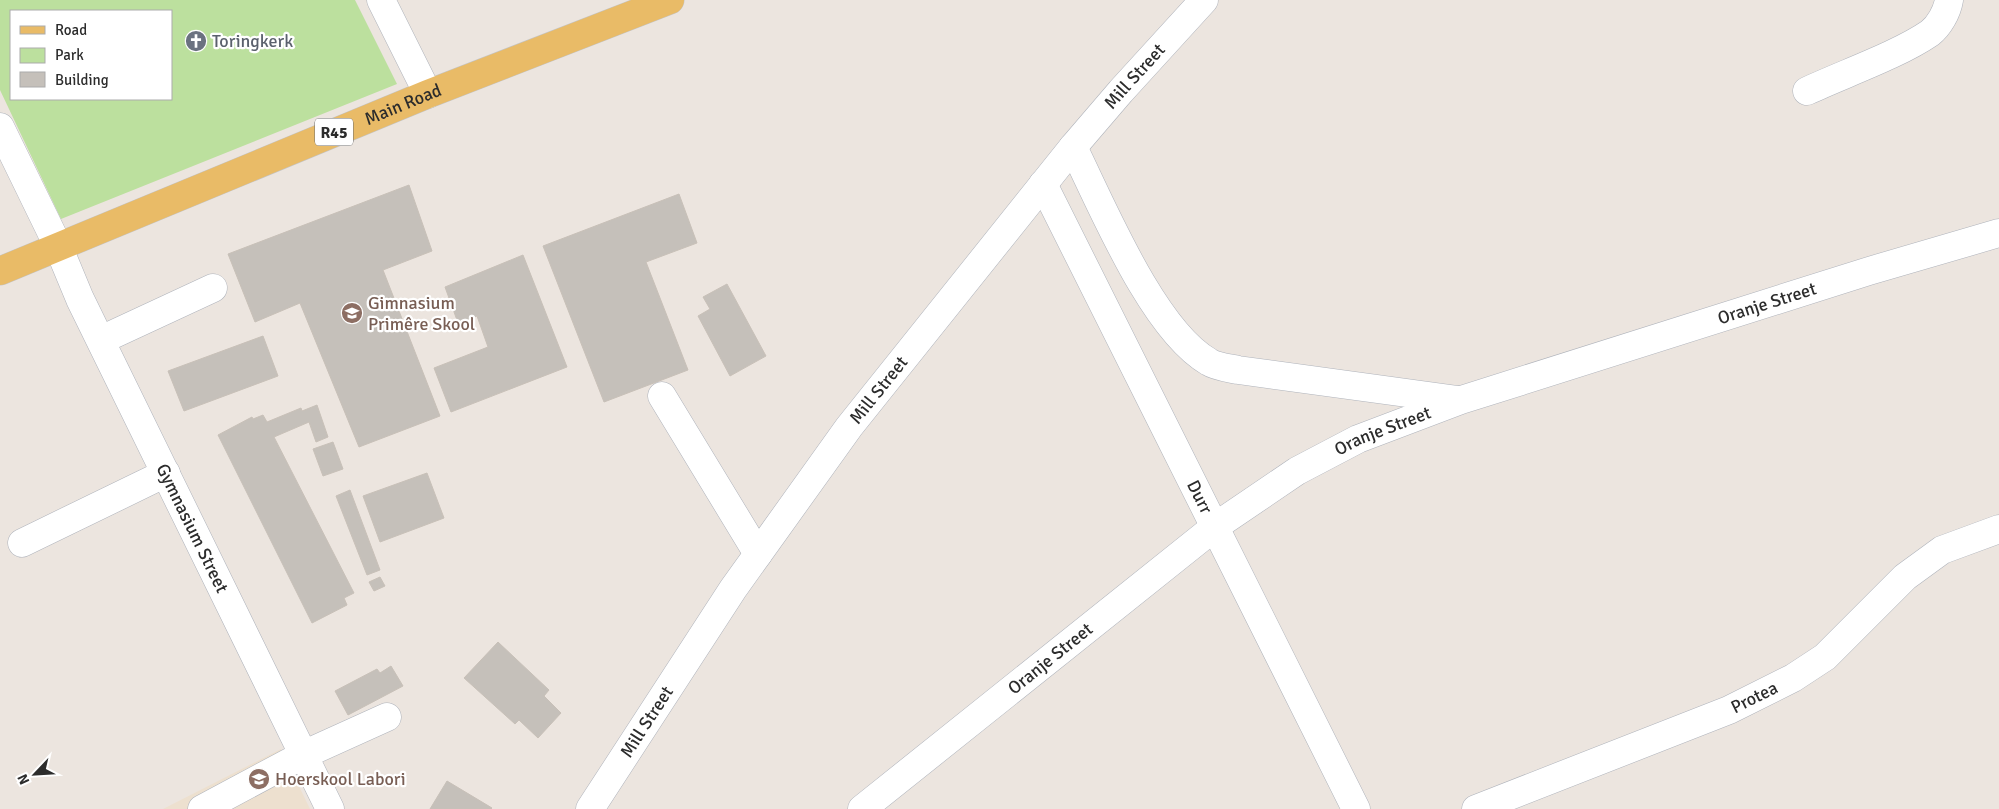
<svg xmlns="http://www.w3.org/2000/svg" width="1999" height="809" font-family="Signika,sans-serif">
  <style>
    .education { fill: #ede0cf }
    .green { fill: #bce09e; fill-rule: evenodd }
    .building { fill: #c5c0ba; stroke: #c8c0b8 }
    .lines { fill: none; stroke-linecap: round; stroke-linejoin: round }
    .minor-casing { stroke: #afb3bb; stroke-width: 29 }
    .major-casing { stroke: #c4c4c4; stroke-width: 29 }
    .minor { stroke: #fff; stroke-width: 28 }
    .major { stroke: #e9bb67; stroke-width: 28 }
    .labels { text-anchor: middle; stroke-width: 4.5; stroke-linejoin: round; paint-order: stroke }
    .shield { fill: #fff; stroke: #6b6b6b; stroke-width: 1 }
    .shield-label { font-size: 16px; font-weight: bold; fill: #2c2c2c }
    .worship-label { font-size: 18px; fill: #5b616d; stroke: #fff; text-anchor: start }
    .street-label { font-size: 18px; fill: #2c2c2c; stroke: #fff }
    .education-label { font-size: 18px; fill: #785e54; stroke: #fff; text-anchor: start }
  </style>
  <rect width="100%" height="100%" fill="#ece5df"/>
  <polygon class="education" points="281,749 310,809 163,809"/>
  <path class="green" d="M 0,0 L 355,0 L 397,84 L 61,219 L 0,90 ZM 11,11 L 171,11 L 171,99 L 11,99 Z"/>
  <g class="building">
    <polygon points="409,185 432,251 383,270 440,416 359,447 300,303 255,322 228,254"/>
    <polygon points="679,194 697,243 646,262 688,370 604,402 543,246"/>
    <polygon points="523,255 567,367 451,412 434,368 488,347 477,316 458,323 445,287"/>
    <polygon points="727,284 766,356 730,376 698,316 710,309 703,297"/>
    <polygon points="263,336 278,376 184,411 168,371"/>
    <polygon points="317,405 328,437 316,442 309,422 274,437 354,593 344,598 347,605 312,623 218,435 252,417 253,419 263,415 267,422 301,408 302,411"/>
    <polygon points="333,442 343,469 323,476 313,449"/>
    <polygon points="427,473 444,518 380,542 363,496"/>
    <polygon points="350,490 380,570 367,575 336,496"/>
    <polygon points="380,577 385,586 374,591 369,582"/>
    <polygon points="498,642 549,690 544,696 561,713 538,738 519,720 515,724 464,678"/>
    <polygon points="391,666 403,686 348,715 335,691 377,669 380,673"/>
    <polygon points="447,781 492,808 491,809 430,809"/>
  </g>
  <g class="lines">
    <g class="minor-casing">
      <g id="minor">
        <polyline points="381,0 428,94"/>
        <path d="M 1807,91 C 1843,74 1898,55 1930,33 C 1939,26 1947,12 1949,0"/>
        <path id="s1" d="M 0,127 L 58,246 L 80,299 L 330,809"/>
        <path d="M 1073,147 C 1102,206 1153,330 1209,362 C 1217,367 1229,368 1238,370 L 1458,400"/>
        <path id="s2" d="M 1043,184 L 1356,809"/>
        <polyline points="101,340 213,288"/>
        <polyline points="662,396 758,554"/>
        <polyline points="22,543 166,473"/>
        <polyline points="202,809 303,755 387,717"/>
        <path id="s3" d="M 590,809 L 733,589 L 849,427 L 1073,147 L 1121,91 L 1204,0"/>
        <path id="s4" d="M 862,809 L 1216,526 L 1297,471 L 1358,439 L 1461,400 L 1869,271 L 1999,233"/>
        <path id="s5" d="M 1476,809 L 1729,710 L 1793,678 L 1825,657 L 1905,577 L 1942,550 L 1999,529"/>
      </g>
    </g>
    <g class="major-casing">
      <g id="major">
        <path id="s6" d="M 0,271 L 428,94 L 670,0"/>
      </g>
    </g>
    <use href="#minor" class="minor"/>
    <use href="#major" class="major"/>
  </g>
  <defs>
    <g id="church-disc" transform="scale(1.125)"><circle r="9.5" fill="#6b7280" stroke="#fff"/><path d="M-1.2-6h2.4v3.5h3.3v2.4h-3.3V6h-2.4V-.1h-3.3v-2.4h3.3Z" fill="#fff"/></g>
    <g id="school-disc" transform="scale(1.125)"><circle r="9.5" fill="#8d6e63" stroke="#fff"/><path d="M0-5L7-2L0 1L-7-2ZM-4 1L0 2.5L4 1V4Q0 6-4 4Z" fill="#fff"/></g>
  </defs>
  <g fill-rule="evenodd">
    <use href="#church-disc" x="196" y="41"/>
    <use href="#school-disc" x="352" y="313"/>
    <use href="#school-disc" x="259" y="779"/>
  </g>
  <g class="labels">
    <rect class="shield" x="315" y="118.5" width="38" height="27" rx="4"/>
    <g class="shield-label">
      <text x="334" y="138">R45</text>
    </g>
    <g class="worship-label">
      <text x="212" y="47">Toringkerk</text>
    </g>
    <g class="street-label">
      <text dy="6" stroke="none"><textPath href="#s3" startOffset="914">Mill Street</textPath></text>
      <text dy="6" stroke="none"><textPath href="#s6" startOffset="436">Main Road</textPath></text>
      <text dy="6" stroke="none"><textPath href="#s4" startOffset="1051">Oranje Street</textPath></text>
      <text dy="6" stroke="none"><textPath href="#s3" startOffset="509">Mill Street</textPath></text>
      <text dy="6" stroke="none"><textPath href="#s4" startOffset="646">Oranje Street</textPath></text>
      <text dy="6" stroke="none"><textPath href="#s2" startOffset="350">Durr</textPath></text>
      <text dy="6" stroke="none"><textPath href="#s1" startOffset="445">Gymnasium Street</textPath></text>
      <text dy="6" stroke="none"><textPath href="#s4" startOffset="241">Oranje Street</textPath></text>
      <text dy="6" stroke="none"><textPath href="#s5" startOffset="300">Protea</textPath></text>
      <text dy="6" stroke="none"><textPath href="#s3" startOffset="104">Mill Street</textPath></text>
    </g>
    <g class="education-label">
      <text x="368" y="309">Gimnasium<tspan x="368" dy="21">Primêre Skool</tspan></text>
      <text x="275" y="785">Hoerskool Labori</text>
    </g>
  </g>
  <rect x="10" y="10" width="162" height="90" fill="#ffffff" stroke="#ababab"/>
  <rect x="20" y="26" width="25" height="8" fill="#e9bb67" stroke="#ababab"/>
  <text x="55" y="35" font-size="15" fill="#2c2c2c">Road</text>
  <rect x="20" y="48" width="25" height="15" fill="#bce09e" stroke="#ababab"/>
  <text x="55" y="60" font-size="15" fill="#2c2c2c">Park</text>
  <rect x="20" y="72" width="25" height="15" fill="#c5c0ba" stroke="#ababab"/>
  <text x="55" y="85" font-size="15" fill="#2c2c2c">Building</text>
  <g transform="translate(35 774) rotate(245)" stroke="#ffffff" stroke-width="4" paint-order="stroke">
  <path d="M0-4L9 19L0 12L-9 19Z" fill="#2c2c2c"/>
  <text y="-8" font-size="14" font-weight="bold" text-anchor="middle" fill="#2c2c2c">N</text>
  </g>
</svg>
